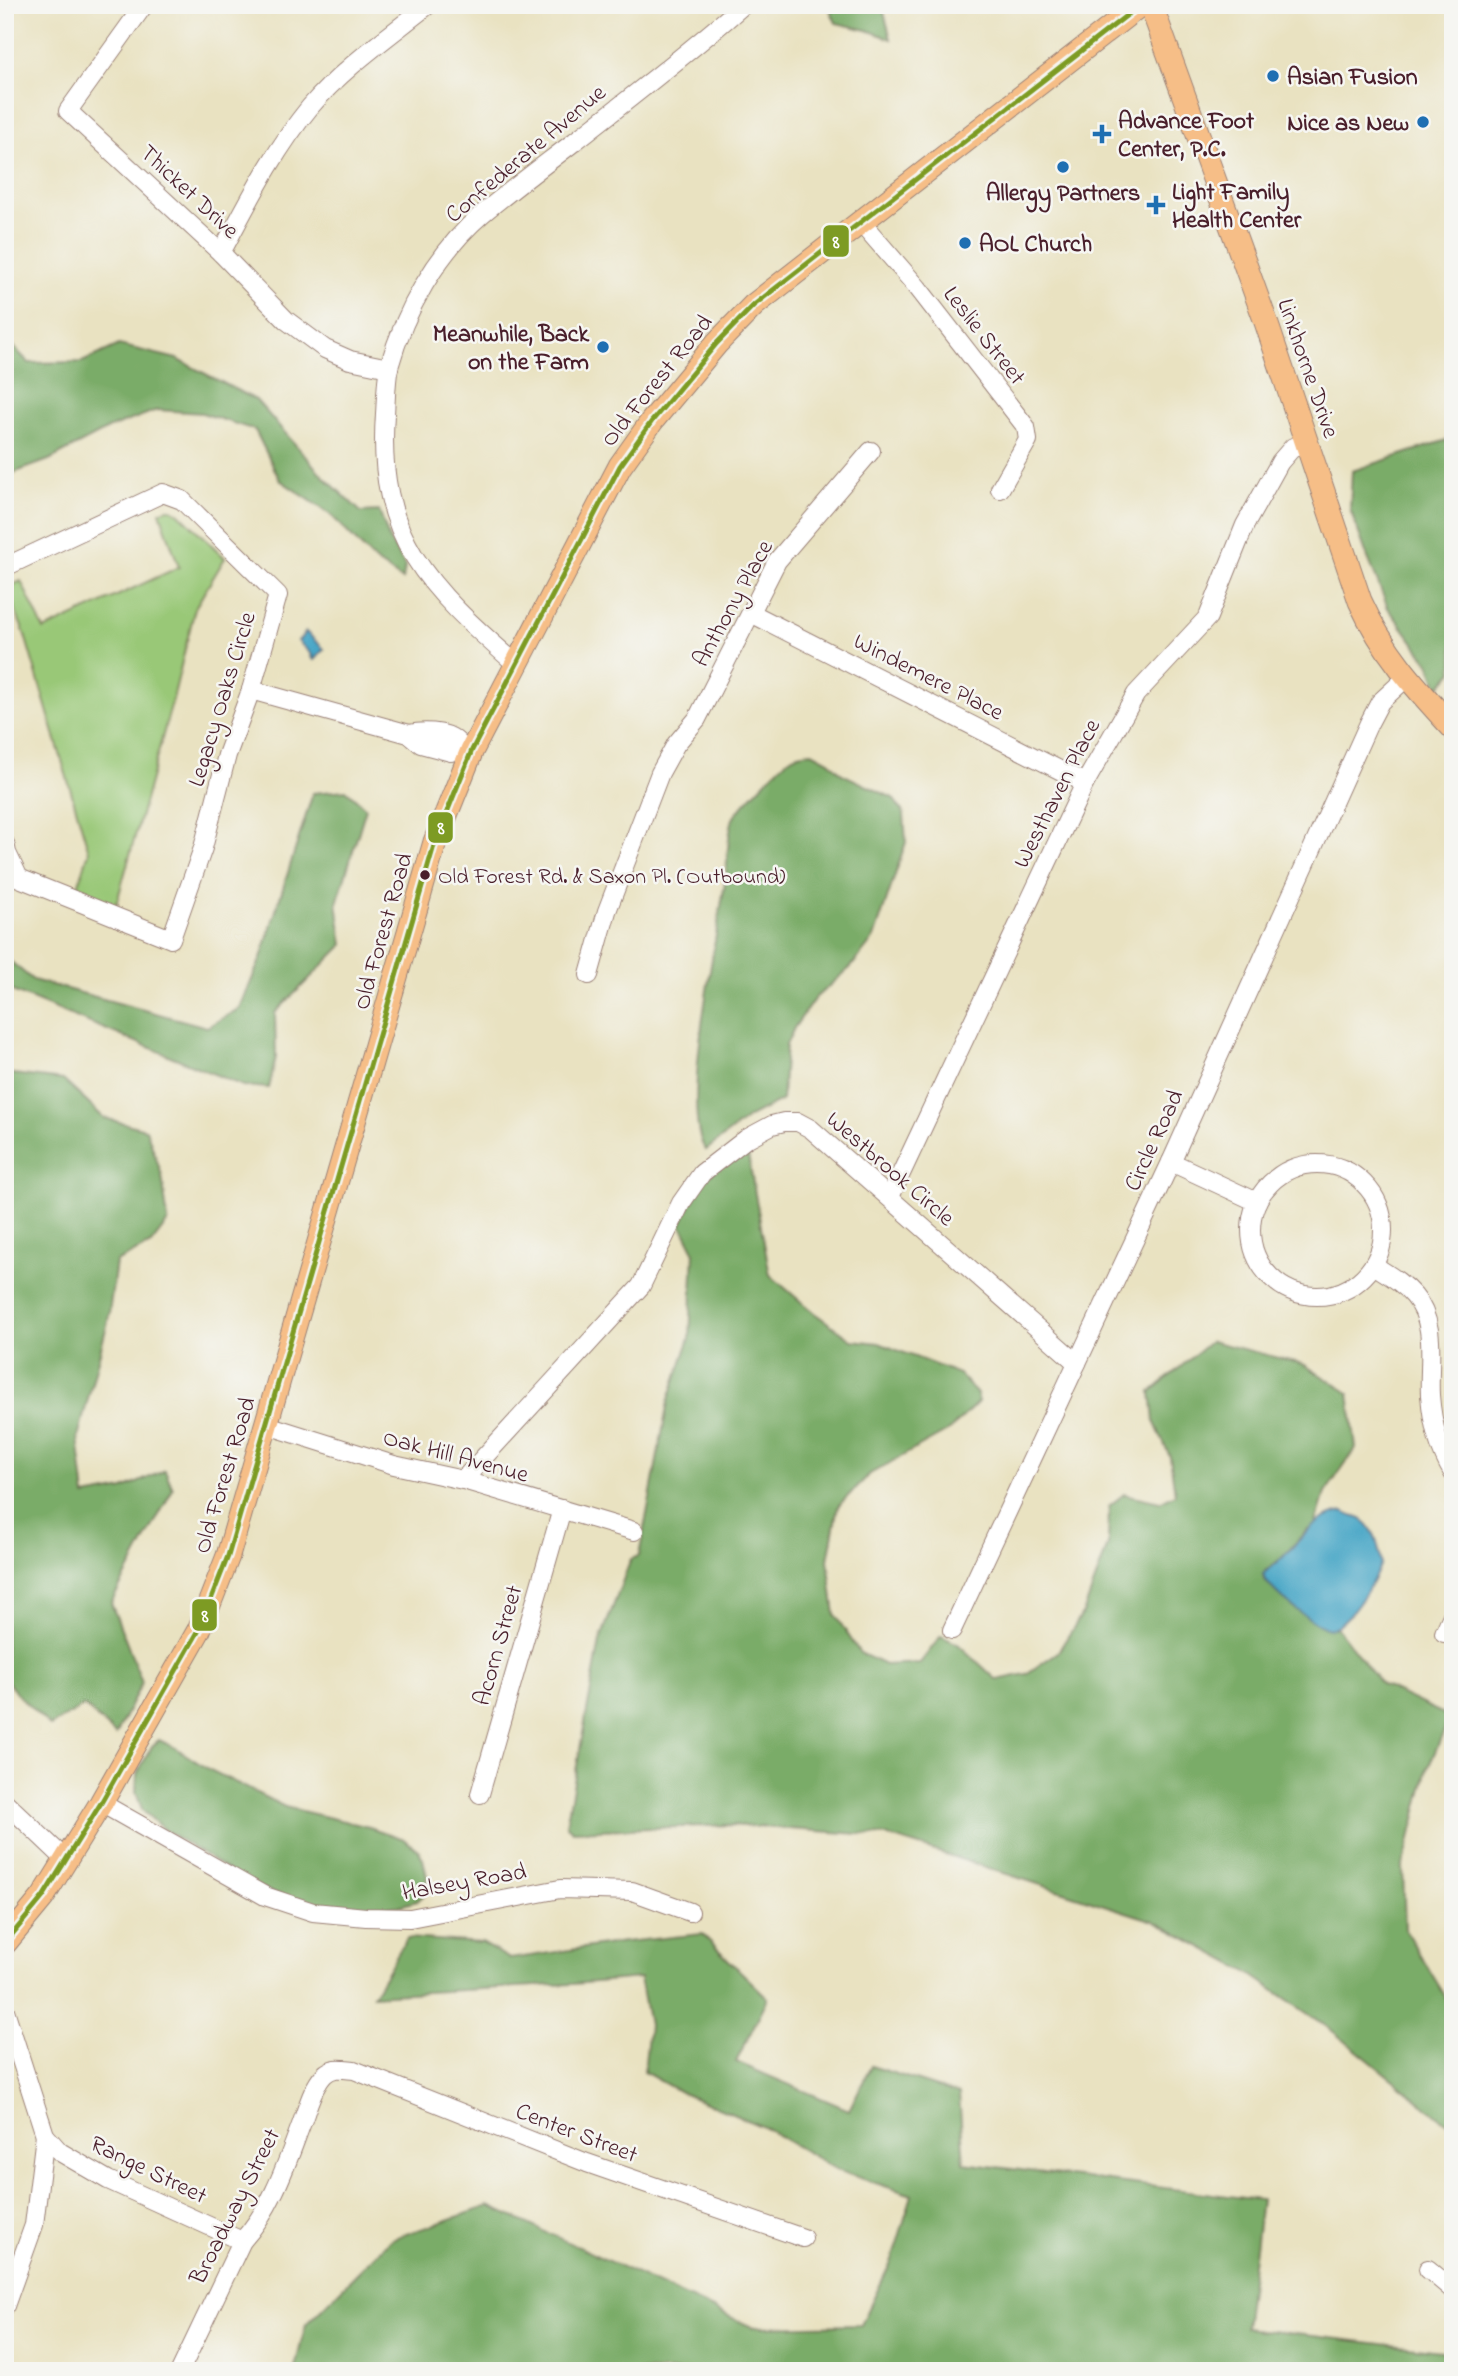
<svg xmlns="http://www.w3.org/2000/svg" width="1458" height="2376" font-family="'Indie Flower',sans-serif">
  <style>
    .green { fill: #99c877; stroke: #727451; stroke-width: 2 }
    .forest { fill: #7aac68; stroke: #62664a; stroke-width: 2 }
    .water { fill: #47a6c6; stroke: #486278; stroke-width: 2 }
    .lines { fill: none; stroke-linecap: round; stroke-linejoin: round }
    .minor-casing { stroke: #9a8076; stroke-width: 20 }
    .major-casing { stroke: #9a8076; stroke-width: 25 }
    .minor { stroke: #fff; stroke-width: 18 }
    .major { stroke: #f6be87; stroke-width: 23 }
    .bus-1-casing { stroke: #f6f6f2; stroke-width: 10 }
    .bus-1 { stroke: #7d9b23; stroke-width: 5 }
    .poi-dot { fill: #1f6fb2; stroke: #f6f6f2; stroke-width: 2.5 }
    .bus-dot { fill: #4a1f2b; stroke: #f6f6f2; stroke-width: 2.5 }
    .labels { text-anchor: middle; stroke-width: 5; stroke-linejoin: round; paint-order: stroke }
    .bus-label { font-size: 22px; fill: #4a1f2b; stroke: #f6f6f2; text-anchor: start }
    .poi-label { font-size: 24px; font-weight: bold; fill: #4a1f2b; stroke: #f6f6f2; text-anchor: start }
    .street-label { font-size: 24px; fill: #4a1f2b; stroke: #f6f6f2 }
    .line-badge { stroke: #f6f6f2; stroke-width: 2.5 }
    .badge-label { font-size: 19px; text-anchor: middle; font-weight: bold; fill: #fff }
  </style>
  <rect width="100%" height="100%" fill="#f6f6f2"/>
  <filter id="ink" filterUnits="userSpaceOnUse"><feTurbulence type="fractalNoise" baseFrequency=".0143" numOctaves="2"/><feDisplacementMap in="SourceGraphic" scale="14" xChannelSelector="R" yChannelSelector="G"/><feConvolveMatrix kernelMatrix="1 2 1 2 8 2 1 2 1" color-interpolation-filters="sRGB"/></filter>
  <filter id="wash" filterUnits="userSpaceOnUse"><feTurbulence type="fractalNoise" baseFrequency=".00686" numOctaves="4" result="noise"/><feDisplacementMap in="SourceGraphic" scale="28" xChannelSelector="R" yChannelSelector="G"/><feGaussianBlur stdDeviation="1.57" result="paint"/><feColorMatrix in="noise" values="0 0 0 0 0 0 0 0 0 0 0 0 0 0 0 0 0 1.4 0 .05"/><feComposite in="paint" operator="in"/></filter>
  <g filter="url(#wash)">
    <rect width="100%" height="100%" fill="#e9e2c1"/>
    <polygon class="green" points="167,509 172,509 179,513 225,558 195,608 174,695 115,909 76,892 89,852 24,632 6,588 21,581 44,630 179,567 160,512"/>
    <g class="forest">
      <polygon points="828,5 882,5 891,39 867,30 836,23"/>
      <polygon points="5,338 29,363 82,362 119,345 177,359 256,400 323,476 361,512 379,511 390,541 405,566 403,580 375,561 330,514 280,480 255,430 202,413 157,410 110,428 49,460 5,476"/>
      <polygon points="1453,438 1453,672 1439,688 1429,663 1388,608 1368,558 1350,509 1352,471"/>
      <path d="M 812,752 L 829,761 L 842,774 L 893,798 L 904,814 L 906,842 L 874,938 L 851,967 L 815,998 L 794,1028 L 786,1045 L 782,1100 L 749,1117 L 706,1150 C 678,1116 718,931 725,882 C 728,865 727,834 733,819 C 736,811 784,761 791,757 C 797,753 805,753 812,752 Z"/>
      <polygon points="346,790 366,808 337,903 343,945 275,1013 276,1057 269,1088 243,1086 5,988 5,957 33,980 207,1027 240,1008 261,958 313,793"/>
      <polygon points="5,1073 63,1080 104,1118 146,1129 162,1175 168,1222 151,1244 116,1262 108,1321 78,1437 85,1496 124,1489 165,1470 173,1489 111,1603 142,1682 116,1735 84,1706 50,1726 16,1693 5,1678"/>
      <path d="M 746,1145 L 770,1275 L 813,1312 L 852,1340 L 879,1343 L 959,1374 L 977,1394 L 978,1402 L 951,1429 L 870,1474 L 838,1506 L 828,1560 L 835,1615 L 860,1653 L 885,1665 L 920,1663 L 941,1636 L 958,1644 L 997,1680 L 1026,1674 L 1058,1652 L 1084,1611 L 1108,1545 L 1109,1506 L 1124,1494 L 1160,1502 L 1175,1494 L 1170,1457 L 1154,1421 L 1151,1392 L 1211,1341 L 1303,1364 L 1349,1393 L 1356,1448 L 1325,1493 L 1315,1526 L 1306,1531 L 1282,1558 L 1265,1571 L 1263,1577 C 1271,1591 1320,1633 1336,1627 L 1382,1685 L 1450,1717 L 1428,1768 L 1403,1866 L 1405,1930 L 1453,2009 L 1453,2128 L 1330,2029 L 1246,1971 L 1154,1921 L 888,1836 L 731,1825 L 573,1831 L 566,1825 L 600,1641 L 631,1559 L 639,1556 L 668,1402 L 690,1338 L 694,1251 L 681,1225 L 702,1181 Z"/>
      <polygon points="159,1740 176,1748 208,1769 285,1807 369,1827 404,1839 419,1851 423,1859 427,1877 424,1895 417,1901 399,1906 333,1913 253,1886 163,1829 142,1810 136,1792 137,1774 152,1746"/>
      <polygon points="702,1934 768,1998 736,2062 849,2110 871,2066 959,2094 964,2163 1261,2200 1245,2328 1450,2352 1453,2354 1453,2371 294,2371 306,2324 391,2239 489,2206 752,2327 861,2325 892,2260 912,2195 839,2171 761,2126 682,2093 644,2072 649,2025 640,1978 573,1984 373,1995 407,1938 482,1943 510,1959 624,1942"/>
    </g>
    <g class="water">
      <polygon points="306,632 324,649 314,660 311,657 312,655 298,641"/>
      <path d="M 1344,1512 C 1351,1517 1359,1517 1364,1521 C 1376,1530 1379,1550 1381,1563 C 1374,1582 1348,1627 1328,1629 C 1311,1622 1268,1591 1263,1574 C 1269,1568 1278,1563 1284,1556 C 1302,1538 1318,1514 1344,1512 Z"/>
    </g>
  </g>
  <g filter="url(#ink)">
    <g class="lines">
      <g class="minor-casing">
        <g id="minor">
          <polyline points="144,5 68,111 221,253 286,320 325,349 350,360 389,368"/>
          <polyline points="860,221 918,288 1026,427 1028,440 1000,489"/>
          <path d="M 221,253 C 248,203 273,152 310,107 C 343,68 388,37 428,5"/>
          <polyline points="5,567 163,493 182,500 278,595 251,690 227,755 203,848 171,939 19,878 7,853 5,843"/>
          <polyline points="751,613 1085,783"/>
          <path d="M 516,664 C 429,588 376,538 385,414 C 386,399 386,381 389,367 C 405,310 437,253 482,214 C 512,189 543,166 574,142 C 631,97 689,53 743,5"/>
          <polyline points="251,690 409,734 421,744 451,752 461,747"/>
          <path d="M 409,734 C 422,731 445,731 455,740 C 461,745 461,747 470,750"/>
          <polyline points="589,975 607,911 660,773 676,744 697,719 777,561 871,451"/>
          <polyline points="1171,1162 1257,1202"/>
          <circle cx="1317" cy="1230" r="66"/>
          <polyline points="890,1197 1085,783 1136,694 1208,617 1245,525 1280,462 1293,447 1307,443"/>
          <path d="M 1375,1266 C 1389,1275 1403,1283 1414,1296 C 1438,1324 1428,1361 1430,1395 C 1432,1422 1439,1450 1453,1473"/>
          <polyline points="267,1425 394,1465 463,1480 634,1531"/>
          <polyline points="463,1480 641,1286 681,1203 702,1173 746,1139 772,1125 784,1122 798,1122 811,1129 1077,1363"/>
          <polyline points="952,1630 1171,1162 1369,723 1380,702 1406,678"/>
          <polyline points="1444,1633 1453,1613"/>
          <polyline points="480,1794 562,1509"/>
          <polyline points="5,1802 67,1861"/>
          <polyline points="101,1803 265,1896 313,1912 366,1917 410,1918 560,1889 632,1891 690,1912"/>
          <polyline points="5,2010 45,2135 60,2152 108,2180 242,2241"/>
          <polyline points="1428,2269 1453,2290"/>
          <polyline points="5,2306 34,2225 45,2135"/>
          <path d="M 180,2371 L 242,2241 C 272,2208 286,2165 301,2125 C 307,2109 312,2088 324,2075 C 333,2066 343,2069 354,2070 L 587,2163 L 803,2238"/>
        </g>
      </g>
      <g class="major-casing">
        <g id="major">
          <path d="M 1151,5 L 1266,322 L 1360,601 C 1383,652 1415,687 1453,728"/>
          <polyline points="5,1943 43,1897 101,1803 199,1630 228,1556 435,842 472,750 620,466 652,421 717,343 754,305 1140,5"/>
        </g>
      </g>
      <use href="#minor" class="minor"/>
      <use href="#major" class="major"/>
      <g class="bus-1-casing">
        <polyline id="bus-1" points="5,1943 43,1897 101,1803 199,1630 228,1556 435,842 472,750 620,466 652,421 717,343 754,305 1140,5"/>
      </g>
      <use href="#bus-1" class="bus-1"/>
    </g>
  </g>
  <g class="poi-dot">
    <circle cx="1273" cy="76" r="7"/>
    <circle cx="1423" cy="122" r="7"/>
    <path d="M1098.5 123.5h7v7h7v7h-7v7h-7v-7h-7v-7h7z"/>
    <circle cx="1063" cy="167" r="7"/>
    <path d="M1152.5 194.5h7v7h7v7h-7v7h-7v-7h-7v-7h7z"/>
    <circle cx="965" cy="243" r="7"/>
    <circle cx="603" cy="347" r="7"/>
  </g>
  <circle class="bus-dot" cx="425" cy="875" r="6"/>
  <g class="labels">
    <g class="bus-label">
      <text x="438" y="883">Old Forest Rd. &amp; Saxon Pl. (Outbound)</text>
    </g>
    <g class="poi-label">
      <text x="1287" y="84">Asian Fusion</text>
      <text x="1118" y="128">Advance Foot<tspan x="1118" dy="28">Center, P.C.</tspan></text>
      <text x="1409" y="130" text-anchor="end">Nice as New</text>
      <text x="1172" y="199">Light Family<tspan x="1172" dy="28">Health Center</tspan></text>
      <text x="1063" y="200" text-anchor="middle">Allergy Partners</text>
      <text x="979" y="251">AOL Church</text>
      <text x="589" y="341" text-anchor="end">Meanwhile, Back<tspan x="589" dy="28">on the Farm</tspan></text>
    </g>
    <g class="street-label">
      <text transform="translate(525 153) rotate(-40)" y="8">Confederate Avenue</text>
      <text transform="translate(190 191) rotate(43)" y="8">Thicket Drive</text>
      <text transform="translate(985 335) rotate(52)" y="8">Leslie Street</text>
      <text transform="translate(1309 368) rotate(71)" y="8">Linkhorne Drive</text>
      <text transform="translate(656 380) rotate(-51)" y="8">Old Forest Road</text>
      <text transform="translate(732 603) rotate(-61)" y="8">Anthony Place</text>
      <text transform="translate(929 676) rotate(27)" y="8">Windemere Place</text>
      <text transform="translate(221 699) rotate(-73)" y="8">Legacy Oaks Circle</text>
      <text transform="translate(1056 793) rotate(-63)" y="8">Westhaven Place</text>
      <text transform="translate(382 931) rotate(-74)" y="8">Old Forest Road</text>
      <text transform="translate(1153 1140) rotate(-65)" y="8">Circle Road</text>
      <text transform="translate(891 1168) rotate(41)" y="8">Westbrook Circle</text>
      <text transform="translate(456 1455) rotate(15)" y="8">Oak Hill Avenue</text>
      <text transform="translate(224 1475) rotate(-73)" y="8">Old Forest Road</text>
      <text transform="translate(497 1645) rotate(-74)" y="8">Acorn Street</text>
      <text transform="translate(464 1881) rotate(-10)" y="8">Halsey Road</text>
      <text transform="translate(577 2132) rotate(21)" y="8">Center Street</text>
      <text transform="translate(149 2169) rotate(26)" y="8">Range Street</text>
      <text transform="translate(234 2206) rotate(-63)" y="8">Broadway Street</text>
    </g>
  </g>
  <g class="line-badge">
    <rect x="822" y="224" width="28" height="34" rx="7" fill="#7d9b23"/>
    <rect x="427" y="811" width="27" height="33" rx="7" fill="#7d9b23"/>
    <rect x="191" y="1598" width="27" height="34" rx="7" fill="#7d9b23"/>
  </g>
  <g class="badge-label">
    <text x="836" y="248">8</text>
    <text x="441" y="834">8</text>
    <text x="205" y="1622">8</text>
  </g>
  <rect width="1458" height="2376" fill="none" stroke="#f6f6f2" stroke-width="28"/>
</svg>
